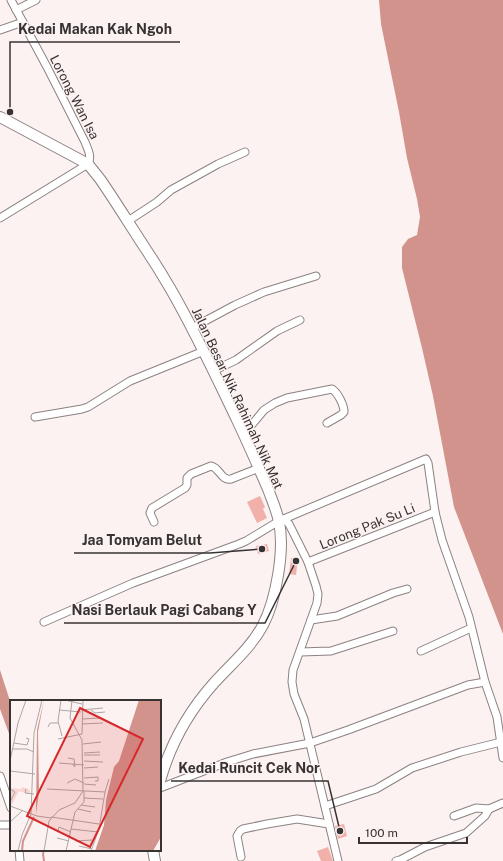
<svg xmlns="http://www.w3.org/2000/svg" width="503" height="861" font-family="'Public Sans',sans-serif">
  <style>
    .water { fill: #d2938d }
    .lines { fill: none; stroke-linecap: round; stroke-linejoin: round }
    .stream { stroke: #d2938d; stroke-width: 2 }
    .building { fill: #f2b0ab }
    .street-casing { stroke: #8b8281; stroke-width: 9 }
    .secondary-casing { stroke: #8b8281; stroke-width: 12 }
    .street { stroke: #fff; stroke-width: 7 }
    .secondary { stroke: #fff; stroke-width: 10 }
    .labels { text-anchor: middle; stroke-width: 3; stroke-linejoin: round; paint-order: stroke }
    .street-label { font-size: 13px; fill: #373333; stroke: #fcf2f1 }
    .inset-river { fill: none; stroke: #d2938d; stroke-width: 2 }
    .inset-road { fill: none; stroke: #ada6a5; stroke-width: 1 }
    .view { fill: #d62828; fill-opacity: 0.15; stroke: #d62828; stroke-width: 2 }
    .inset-edge { fill: none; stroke: #373333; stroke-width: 2 }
    .leader { fill: none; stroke: #373333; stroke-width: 1.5 }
    .callout-dot { fill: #373333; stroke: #fcf2f1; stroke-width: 1.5 }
    .callout-label { font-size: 14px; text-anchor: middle; font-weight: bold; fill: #373333; stroke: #fcf2f1; stroke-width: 3; stroke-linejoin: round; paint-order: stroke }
  </style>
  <rect width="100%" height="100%" fill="#fcf2f1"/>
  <g class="water">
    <polygon points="379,0 503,0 503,634 454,507 433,396 422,348 402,268 402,247 408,239 417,235 420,217 417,199 407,158 399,112 381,24"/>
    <polygon points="0,670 11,704 11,739 0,709"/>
  </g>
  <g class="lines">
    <polyline class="stream" points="44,850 43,854 44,861"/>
  </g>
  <g class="building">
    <polygon points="260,496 265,507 263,509 267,518 257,523 247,502"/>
    <polygon points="267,544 269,551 258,554 256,546"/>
    <polygon points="291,558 298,558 296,575 289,574"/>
    <polygon points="344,824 347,836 338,839 335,826"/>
    <polygon points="328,847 333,861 321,861 317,851"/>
  </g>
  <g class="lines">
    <g class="street-casing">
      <g id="street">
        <polyline points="16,10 36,0"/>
        <polyline points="0,30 23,22"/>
        <path d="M 0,218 L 88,164 C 92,156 88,150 85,142 L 47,67 L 11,0"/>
        <polyline points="128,221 157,202 171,190 218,164 245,152"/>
        <polyline points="192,328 235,305 264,292 316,276"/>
        <polyline points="213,371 236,360 277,331 300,320"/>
        <polyline points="35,417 82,409 88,407 130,381 204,351"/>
        <path d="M 244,434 L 264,410 L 275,403 L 287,398 L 332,389 C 338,393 344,405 344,412 L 341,415 L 327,423"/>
        <polyline points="284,519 289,524 308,562 316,586 318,594 317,603 293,670 292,682 294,694 304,719 338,861"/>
        <path d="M 154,522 L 150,513 L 152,508 L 185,488 L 187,485 L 187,478 L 191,474 L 211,466 C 220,468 221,481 231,479 L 259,468"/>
        <polyline points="308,562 435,512"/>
        <polyline points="311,620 337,616 393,593 407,589"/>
        <polyline points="44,622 133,583 239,544 246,541 279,521 426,459 428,463 435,512 442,540 469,617 485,682 497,717 503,758"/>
        <polyline points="421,651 471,628"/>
        <polyline points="300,652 331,651 393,631"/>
        <polyline points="0,776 11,808"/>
        <polyline points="160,788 227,762 253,754 310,743 348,730 468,685 485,682"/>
        <polyline points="325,806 376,789 412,768 461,752 501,742"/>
        <polyline points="454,816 476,808 489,809 503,803"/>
        <polyline points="0,825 11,825"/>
        <polyline points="19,850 20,861"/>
        <polyline points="241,857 237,836 240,831 243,829 267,824 297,819 329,824"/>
        <polyline points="396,861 400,860 425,847 466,833 485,816 489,809"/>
      </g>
    </g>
    <g class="secondary-casing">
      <g id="secondary">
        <path d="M 0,117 L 88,164 L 100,179 C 116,202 131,227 147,251 C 155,263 163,276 170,288 C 195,331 216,376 237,420 C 248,443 258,466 268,489 C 272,500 277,511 279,522 C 285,550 276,600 263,625 C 251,648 231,664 214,683 C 189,711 170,745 160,781"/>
        <polyline points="153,850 155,861"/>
      </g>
    </g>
    <use href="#street" class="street"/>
    <use href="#secondary" class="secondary"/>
  </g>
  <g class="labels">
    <g class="street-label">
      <text transform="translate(75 97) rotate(63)" y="5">Lorong Wan Isa</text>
      <text transform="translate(238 398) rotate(65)" y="5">Jalan Besar Nik Rahimah Nik Mat</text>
      <text transform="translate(367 526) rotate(-22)" y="5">Lorong Pak Su Li</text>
    </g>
  </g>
  <g transform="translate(10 700)">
    <rect width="151" height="151" fill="#fcf2f1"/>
    <path d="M 13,87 L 20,90 L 19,94 L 9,91 L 1,106 L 0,88 L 11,89 Z" fill="#fad4d0"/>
    <path d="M 34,0 L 28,32 L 29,92 L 26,114 L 27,30 ZM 129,0 L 151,0 L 151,137 L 143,151 L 85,151 L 94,125 L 96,100 L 104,67 L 109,61 Z" fill="#d2938d"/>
    <path class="inset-river" d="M 12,151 L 13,141 L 24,117"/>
    <path class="inset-road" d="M 51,0 L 48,21 L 52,36M 55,0 L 72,4M 49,10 L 71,12M 71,10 L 93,8M 81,10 L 85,13 L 95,12M 72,19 L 90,18M 72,24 L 93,23M 38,27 L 40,23 L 48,23M 48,39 L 72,34 L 73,0M 4,43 L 17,45 L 19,39 L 16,38M 73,44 L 91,42M 3,49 L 17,49 L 24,52M 74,53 L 90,52M 74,55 L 90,55M 58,58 L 64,59 L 65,67 L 62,64M 0,61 L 8,23 L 16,0M 74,61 L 93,62M 49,63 L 74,65M 74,68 L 88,67M 0,71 L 25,74M 74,78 L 88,77 L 88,81 L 85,81M 57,83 L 65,79 L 74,83M 74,84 L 86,85M 0,89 L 5,92 L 0,102M 16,89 L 15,93 L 24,94M 37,89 L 95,92 L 89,129 L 81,151M 95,92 L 99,79M 74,98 L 93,99M 71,105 L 85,107M 0,106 L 27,116 L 41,118M 68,109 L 81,112M 41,117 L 89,124M 0,122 L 13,110M 61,129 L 88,132M 48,131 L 49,127 L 61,132M 47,138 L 59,141M 66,141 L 82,140M 69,146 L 82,149M 8,151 L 12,135 L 21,114 L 24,33 L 32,0M 34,151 L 39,121 L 49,110 L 65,103 L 73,91 L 72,40 L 60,18 L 62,0M 56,151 L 65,112 L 74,102 L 74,91"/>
    <path class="view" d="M 70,8 L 133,39 L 80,147 L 17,116 Z"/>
    <rect width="151" height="151" class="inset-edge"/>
  </g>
  <path class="leader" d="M10 112L10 42H180M262 549L210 553H74M296 561L265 623H64M340 831L328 781H171"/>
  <g class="callout-dot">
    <circle cx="10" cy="112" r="4"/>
    <circle cx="262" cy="549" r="4"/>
    <circle cx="296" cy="561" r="4"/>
    <circle cx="340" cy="831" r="4"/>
  </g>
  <g class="callout-label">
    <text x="95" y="34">Kedai Makan Kak Ngoh</text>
    <text x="142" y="545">Jaa Tomyam Belut</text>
    <text x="164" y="615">Nasi Berlauk Pagi Cabang Y</text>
    <text x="249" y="773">Kedai Runcit Cek Nor</text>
  </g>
  <path d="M359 837v6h108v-6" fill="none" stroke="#373333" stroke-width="2"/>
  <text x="365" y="837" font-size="12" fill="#373333" stroke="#fcf2f1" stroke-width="3" paint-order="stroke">100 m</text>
</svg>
